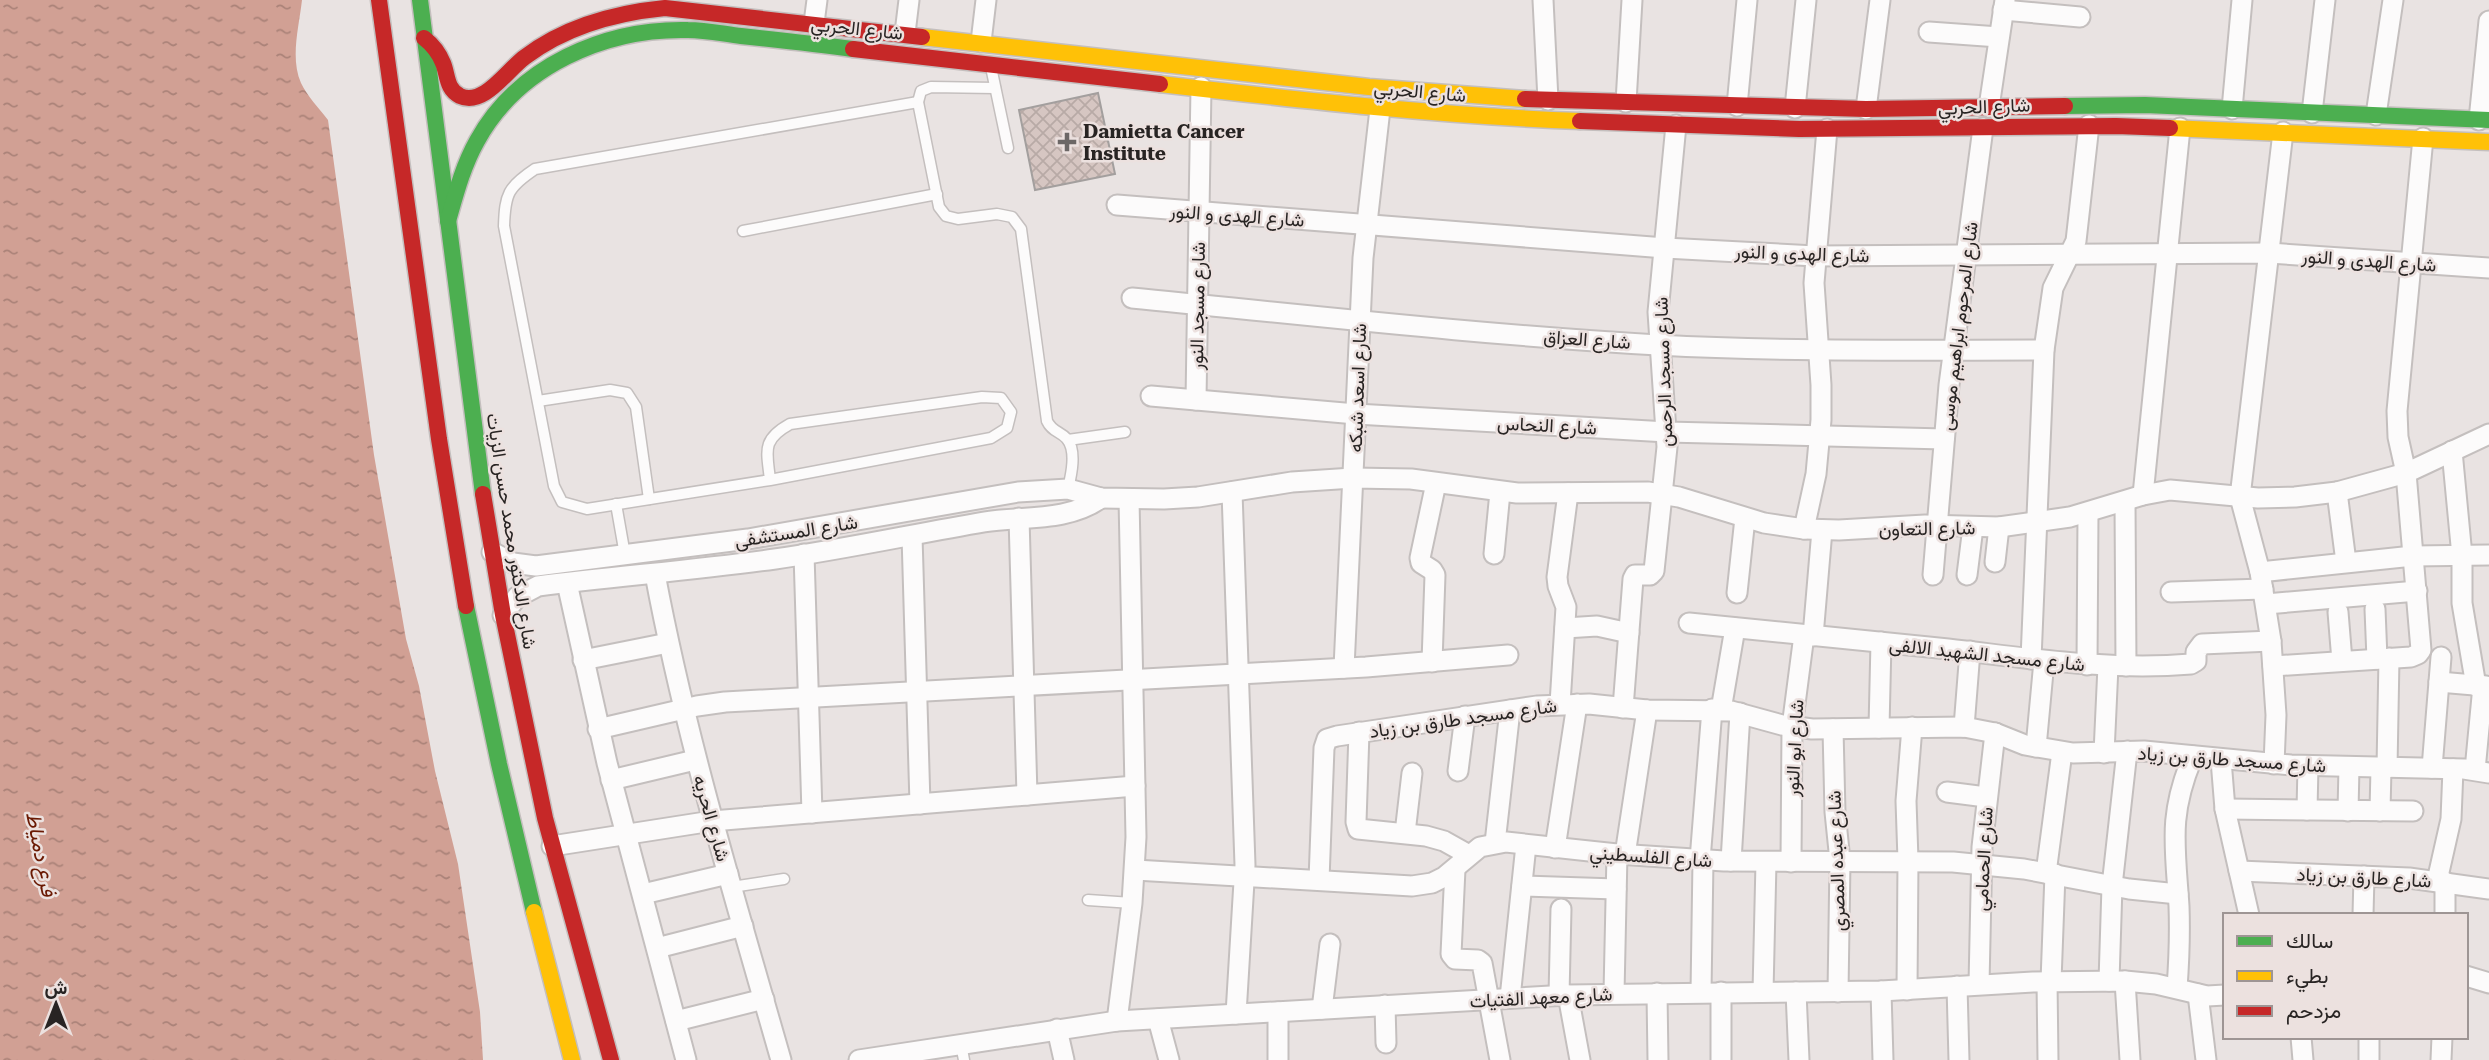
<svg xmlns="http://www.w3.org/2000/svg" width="2489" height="1060" font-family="'Roboto Serif',Vazirmatn,serif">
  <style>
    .water { fill: url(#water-ripples) }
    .building { fill: url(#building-cross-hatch); stroke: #a39f9e; stroke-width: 2 }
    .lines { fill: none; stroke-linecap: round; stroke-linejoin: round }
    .lane-casing { stroke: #c4bfbe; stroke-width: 13 }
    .street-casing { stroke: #c4bfbe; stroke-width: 23 }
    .fast-casing { stroke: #c4bfbe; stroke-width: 19 }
    .slow-casing { stroke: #c4bfbe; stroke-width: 19 }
    .jam-casing { stroke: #c4bfbe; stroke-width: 19 }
    .lane { stroke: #fcfbfb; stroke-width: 10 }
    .street { stroke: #fcfbfb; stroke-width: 19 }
    .fast { stroke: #4caf50; stroke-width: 16 }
    .slow { stroke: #ffc107; stroke-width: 16 }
    .jam { stroke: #c62828; stroke-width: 16 }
    .poi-dot { fill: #6c6766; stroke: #ece1df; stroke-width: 2.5 }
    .labels { text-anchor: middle; stroke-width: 5; stroke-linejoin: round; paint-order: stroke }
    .street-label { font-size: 19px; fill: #282423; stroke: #ece1df }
    .poi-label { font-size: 19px; font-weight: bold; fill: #282423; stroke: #ece1df; text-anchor: start }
    .water-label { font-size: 21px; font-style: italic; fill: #6a1903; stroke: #ece1df }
  </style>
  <defs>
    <pattern id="water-ripples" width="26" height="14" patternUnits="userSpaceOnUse" patternTransform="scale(1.75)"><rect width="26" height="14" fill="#d1a094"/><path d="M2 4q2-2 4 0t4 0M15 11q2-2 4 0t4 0" fill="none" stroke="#aa8278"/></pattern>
    <pattern id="building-cross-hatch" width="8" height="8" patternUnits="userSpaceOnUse" patternTransform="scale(1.75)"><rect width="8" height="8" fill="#d6c6c2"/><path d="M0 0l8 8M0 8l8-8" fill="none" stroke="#b8aaa6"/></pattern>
  </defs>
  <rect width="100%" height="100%" fill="#e9e3e2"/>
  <path class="water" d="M 0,0 L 302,0 C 299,27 290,58 301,83 C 307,96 319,108 328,120 L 374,455 L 406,639 L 419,686 L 435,771 L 458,864 L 480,1012 L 483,1060 L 0,1060 Z"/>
  <polygon class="building" points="1098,93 1115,174 1035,190 1019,110"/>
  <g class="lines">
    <g class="lane-casing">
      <g id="lane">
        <polyline points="991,67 1008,148"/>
        <path d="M 995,88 L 931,87 L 921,91 L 918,102 L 939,207 L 946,216 L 958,219 L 997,214 L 1012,217 L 1021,229 L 1047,421 C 1052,432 1060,431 1067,439 C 1077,451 1071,476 1068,489"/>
        <polyline points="743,231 937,194"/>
        <polyline points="538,401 610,390 627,393 636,407 649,499"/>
        <polyline points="1068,440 1125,432"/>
        <path d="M 770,480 C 767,451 761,440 790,424 L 982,397 L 1001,398 L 1011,412 L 1007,428 L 991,438 L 770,480 L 587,509 L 562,502 L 554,486 L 504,226 C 505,194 508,187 535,169 L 918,102"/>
        <polyline points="616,504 625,555"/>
        <polyline points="732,887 784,879"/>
        <polyline points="1088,900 1132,903"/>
        <polyline points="961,1044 964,1060"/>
      </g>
    </g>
    <g class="street-casing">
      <g id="street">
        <polyline points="1543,0 1548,100"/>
        <polyline points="2003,10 2080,17"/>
        <polyline points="814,23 817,0"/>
        <polyline points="1929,32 1999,37"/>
        <polyline points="905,33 909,0"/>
        <polyline points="981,42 986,0"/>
        <polyline points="1626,102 1632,0"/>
        <polyline points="1737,106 1747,0"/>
        <polyline points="1989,107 2005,0"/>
        <polyline points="1795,108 1806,0"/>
        <polyline points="1866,109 1880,0"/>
        <polyline points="2232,109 2242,0"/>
        <polyline points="2312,113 2325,0"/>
        <polyline points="2376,115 2393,0"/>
        <polyline points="2479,120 2489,21"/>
        <polyline points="1117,205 1665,248 1815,256 2269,253 2489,268"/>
        <path d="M 1132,298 C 1307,315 1482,335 1658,345 C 1786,352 1915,350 2044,350"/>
        <polyline points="1151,396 1356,414 1667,432 1944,439"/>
        <polyline points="1196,400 1201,87"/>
        <polyline points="2452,451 2462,556 2462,603 2476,686"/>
        <polyline points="1232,492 1245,865 1236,1014"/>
        <polyline points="2337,492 2346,562"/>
        <polyline points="2143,495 2180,128"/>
        <polyline points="2125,502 2126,666"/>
        <polyline points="1019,518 1027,795"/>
        <polyline points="1804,529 1816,474 1821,420 1821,385 1814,283 1827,129"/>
        <polyline points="912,536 920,804"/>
        <polyline points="492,552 513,563 536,566 748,539 1018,492 1068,489 1101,498 1164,499 1198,497 1292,482 1353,478 1411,479 1517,493 1648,492 1679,497 1764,523 1804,529 1839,530 1925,525 1999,527 2070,517 2143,495 2170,490 2258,498 2295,497 2337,492 2406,473 2489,434"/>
        <polyline points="804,554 812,813"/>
        <polyline points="1494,554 1500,492"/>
        <polyline points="1995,562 1999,527"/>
        <polyline points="2260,572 2413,556 2489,555"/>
        <path d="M 655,574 C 686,739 735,899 781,1060"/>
        <polyline points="1933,575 1949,385 1983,128"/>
        <polyline points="1967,575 1973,527"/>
        <polyline points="567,583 607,763 686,1060"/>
        <polyline points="2171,592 2263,589"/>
        <polyline points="1737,593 1745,518"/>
        <polyline points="2266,604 2417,591"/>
        <polyline points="2375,609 2377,659"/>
        <polyline points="2338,612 2342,661"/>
        <path d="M 503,615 L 517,597 L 538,586 C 617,576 696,570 775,559 C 845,549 914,534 984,522 C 1023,516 1068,522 1101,498"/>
        <path d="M 1689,623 C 1776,632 1862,640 1948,649 C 2029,658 2109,671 2191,664 L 2196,661 L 2196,652 L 2202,644 L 2271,641"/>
        <polyline points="1565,628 1597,626 1629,633"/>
        <polyline points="1813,636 1822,530"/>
        <polyline points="2031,659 2044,350 2053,288 2076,241 2089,125"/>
        <polyline points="583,660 668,643"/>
        <polyline points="1432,662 1435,575 1432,570 1421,563 1420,558 1436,483"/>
        <polyline points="2087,665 2088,513"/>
        <polyline points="2273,666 2411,657 2418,654 2421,650 2406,473 2398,437 2397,411 2423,138"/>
        <polyline points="1344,668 1363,258 1380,109"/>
        <polyline points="2439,682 2486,686"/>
        <polyline points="1560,704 1566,607 1558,586 1557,577 1568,493"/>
        <polyline points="1623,708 1633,579 1635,575 1650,575 1654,571 1667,447 1658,312 1676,125"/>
        <polyline points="1721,710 1735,628"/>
        <polyline points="1964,727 1970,651"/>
        <polyline points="1879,728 1881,642"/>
        <polyline points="598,729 697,706 725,702 1366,667 1508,655"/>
        <polyline points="1833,729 1835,812 1840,861 1838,992"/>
        <polyline points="1359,732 1356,822 1358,829 1426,836 1444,841 1469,855"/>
        <polyline points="2036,747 2044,661"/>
        <polyline points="2104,753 2108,666"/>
        <polyline points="2221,760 2225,809 2249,915"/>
        <polyline points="2274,764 2276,715 2271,641 2260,572 2240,497 2283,132"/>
        <polyline points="2387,768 2389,658"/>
        <polyline points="2432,768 2441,657"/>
        <polyline points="2475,770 2483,686"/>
        <polyline points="1458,771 1465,716"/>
        <polyline points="611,780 695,760"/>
        <polyline points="1947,792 1986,797"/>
        <polyline points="2225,809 2413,811"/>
        <polyline points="2307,810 2308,766"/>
        <polyline points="2348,811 2349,767"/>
        <polyline points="2380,811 2381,768"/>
        <polyline points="1405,833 1412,773"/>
        <polyline points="1495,843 1510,710"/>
        <polyline points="552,846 712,821 1135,786"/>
        <polyline points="1555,848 1577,704"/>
        <polyline points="1625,855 1647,710"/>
        <polyline points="1700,860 1712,709"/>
        <polyline points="1731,861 1740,713"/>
        <polyline points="1791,862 1792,727 1804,635"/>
        <polyline points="1455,869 1451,954 1455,959 1478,960 1482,963 1500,1060"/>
        <polyline points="1135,870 1412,886 1432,883 1444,877 1480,847 1506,842 1617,854 1724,861 1953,862 2024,869 2129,889 2178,894"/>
        <polyline points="2239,871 2409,878 2489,889"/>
        <polyline points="2046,873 2062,752"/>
        <polyline points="1319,880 1324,748 1327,739 1337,736 1537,706 1589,704 1647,710 1731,711 1782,725 1812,729 1964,727 1995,733 2025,745 2073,753 2144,751 2291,765 2464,769 2489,773"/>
        <polyline points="2437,881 2451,819 2453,769"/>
        <polyline points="1522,886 1616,889"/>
        <polyline points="643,894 728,874"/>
        <polyline points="2363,915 2364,876"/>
        <polyline points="2445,915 2445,882"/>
        <polyline points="657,948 743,926"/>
        <polyline points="2466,976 2489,983"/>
        <polyline points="2047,981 2048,1060"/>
        <polyline points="2051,981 2055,874"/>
        <polyline points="2109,981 2112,886 2127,751"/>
        <polyline points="2125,981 2130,1060"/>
        <polyline points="1979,984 1982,847 1995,733"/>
        <polyline points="1957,986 1959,1060"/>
        <path d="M 2177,988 C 2179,961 2180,934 2179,906 C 2175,845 2168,815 2193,756"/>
        <polyline points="1907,990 1908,860 1906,801 1912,727"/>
        <polyline points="1881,991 1883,1060"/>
        <polyline points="1701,992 1703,860"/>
        <polyline points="1721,992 1721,1060"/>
        <polyline points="1763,992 1766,862"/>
        <polyline points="1796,992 1799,1060"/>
        <polyline points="1614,993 1617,854"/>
        <polyline points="1657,993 1658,1060"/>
        <polyline points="2198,994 2206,1060"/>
        <polyline points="1559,995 1561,909"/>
        <polyline points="1568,995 1580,1060"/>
        <polyline points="1510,998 1526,845"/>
        <polyline points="1385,1005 1386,1043"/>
        <polyline points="1322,1009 1330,944"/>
        <polyline points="1158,1019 1169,1060"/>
        <polyline points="676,1021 764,999"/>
        <polyline points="1117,1021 1132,903 1136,837 1129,499"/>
        <polyline points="1057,1029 1064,1060"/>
        <polyline points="2301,1037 2303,1060"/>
        <polyline points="859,1060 1117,1021 1568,995 1881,991 2033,982 2125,981 2156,984 2207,996 2225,995"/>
        <polyline points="1278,1060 1278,1012"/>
        <polyline points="2369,1060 2369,1037"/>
        <polyline points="2441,1060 2442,1037"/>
      </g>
    </g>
    <g class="fast-casing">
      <g id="fast">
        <polyline points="420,0 483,494"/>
        <polyline points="2065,106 2145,105 2489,120"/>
        <path d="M 448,221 C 456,193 463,166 477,141 C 518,66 605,28 688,30 C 706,30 724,34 741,36 C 779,40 816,44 853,49"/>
        <polyline points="466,606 499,764 534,912"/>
      </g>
    </g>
    <g class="slow-casing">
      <g id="slow">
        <polyline points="922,37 1369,87 1525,99"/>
        <path d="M 1160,84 C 1300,100 1439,116 1580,121"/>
        <polyline points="2170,128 2489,142"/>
        <polyline points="534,912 572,1060"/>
      </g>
    </g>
    <g class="jam-casing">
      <g id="jam">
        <polyline points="379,0 439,439 466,606"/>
        <path d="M 424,38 C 433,45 439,53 443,63 C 448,75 446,89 460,96 C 484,107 507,70 525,57 C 566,26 614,13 665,8 L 922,37"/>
        <polyline points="853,49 1160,84"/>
        <polyline points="1525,99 1866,109 2065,106"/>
        <polyline points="1580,121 1799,129 2116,126 2170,128"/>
        <polyline points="483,494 503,615 545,818 611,1060"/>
      </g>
    </g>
    <use href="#lane" class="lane"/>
    <use href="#street" class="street"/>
    <use href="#fast" class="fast"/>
    <use href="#slow" class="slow"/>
    <use href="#jam" class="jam"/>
  </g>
  <path class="poi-dot" d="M1063.5 131.5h7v7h7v7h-7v7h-7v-7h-7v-7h7z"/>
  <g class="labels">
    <g class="street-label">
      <text transform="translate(857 28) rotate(6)" y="7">شارع الحربي</text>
      <text transform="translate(1420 91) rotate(5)" y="7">شارع الحربي</text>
      <text transform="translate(1984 106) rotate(-2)" y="7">شارع الحربي</text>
      <text transform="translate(1237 215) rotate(4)" y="7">شارع الهدى و النور</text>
      <text transform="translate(1802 253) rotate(2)" y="7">شارع الهدى و النور</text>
      <text transform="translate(2369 260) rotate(4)" y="7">شارع الهدى و النور</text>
      <text transform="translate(1197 306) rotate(-89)" y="7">شارع مسجد النور</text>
      <text transform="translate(1958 326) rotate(-83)" y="7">شارع المرحوم ابراهيم موسى</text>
      <text transform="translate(1587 339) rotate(4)" y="7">شارع العزاق</text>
      <text transform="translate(1663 372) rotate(-92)" y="7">شارع مسجد الرحمن</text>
      <text transform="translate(1357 388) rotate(-88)" y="7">شارع اسعد شبكه</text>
      <text transform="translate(1547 425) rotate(3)" y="7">شارع النحاس</text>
      <text transform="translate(1927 528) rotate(-1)" y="7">شارع التعاون</text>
      <text transform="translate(512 531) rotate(81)" y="7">شارع الدكتور محمد حسن الزيات</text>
      <text transform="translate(796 531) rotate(-9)" y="7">شارع المستشفى</text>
      <text transform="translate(1987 654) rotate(6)" y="7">شارع مسجد الشهيد الالفى</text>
      <text transform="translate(1463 718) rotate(-8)" y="7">شارع مسجد طارق بن زياد</text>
      <text transform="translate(1794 748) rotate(-87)" y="7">شارع ابو النور</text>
      <text transform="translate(2232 759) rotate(4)" y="7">شارع مسجد طارق بن زياد</text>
      <text transform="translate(712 818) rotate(74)" y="7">شارع الحريه</text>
      <text transform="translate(1651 856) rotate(4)" y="7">شارع الفلسطيني</text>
      <text transform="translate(1983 859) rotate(-87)" y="7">شارع الحمامي</text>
      <text transform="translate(1836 861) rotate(-92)" y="7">شارع عبده المصري</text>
      <text transform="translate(2364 877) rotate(3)" y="7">شارع طارق بن زياد</text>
      <text transform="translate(1541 997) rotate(-3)" y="7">شارع معهد الفتيات</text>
    </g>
    <g class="poi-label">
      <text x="1083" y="138">Damietta Cancer<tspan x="1083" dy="22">Institute</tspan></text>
    </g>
    <g class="water-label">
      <text transform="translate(41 854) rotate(79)" y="7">فرع دمياط</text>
    </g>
  </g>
  <rect x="2223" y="913" width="245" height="126" fill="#ece1df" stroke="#9e9594" stroke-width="2"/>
  <rect x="2237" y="936" width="35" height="10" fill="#4caf50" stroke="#9e9594" stroke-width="2"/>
  <text x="2286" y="948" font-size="21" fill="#282423">سالك</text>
  <rect x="2237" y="971" width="35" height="10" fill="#ffc107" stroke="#9e9594" stroke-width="2"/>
  <text x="2286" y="983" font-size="21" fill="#282423">بطيء</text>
  <rect x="2237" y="1006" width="35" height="10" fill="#c62828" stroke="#9e9594" stroke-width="2"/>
  <text x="2286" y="1018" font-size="21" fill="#282423">مزدحم</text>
  <g transform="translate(56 1004)" stroke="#ece1df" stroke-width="5" paint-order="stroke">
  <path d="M0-5L12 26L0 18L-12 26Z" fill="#282423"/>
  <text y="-10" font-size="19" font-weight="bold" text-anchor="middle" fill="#282423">ش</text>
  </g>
</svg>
